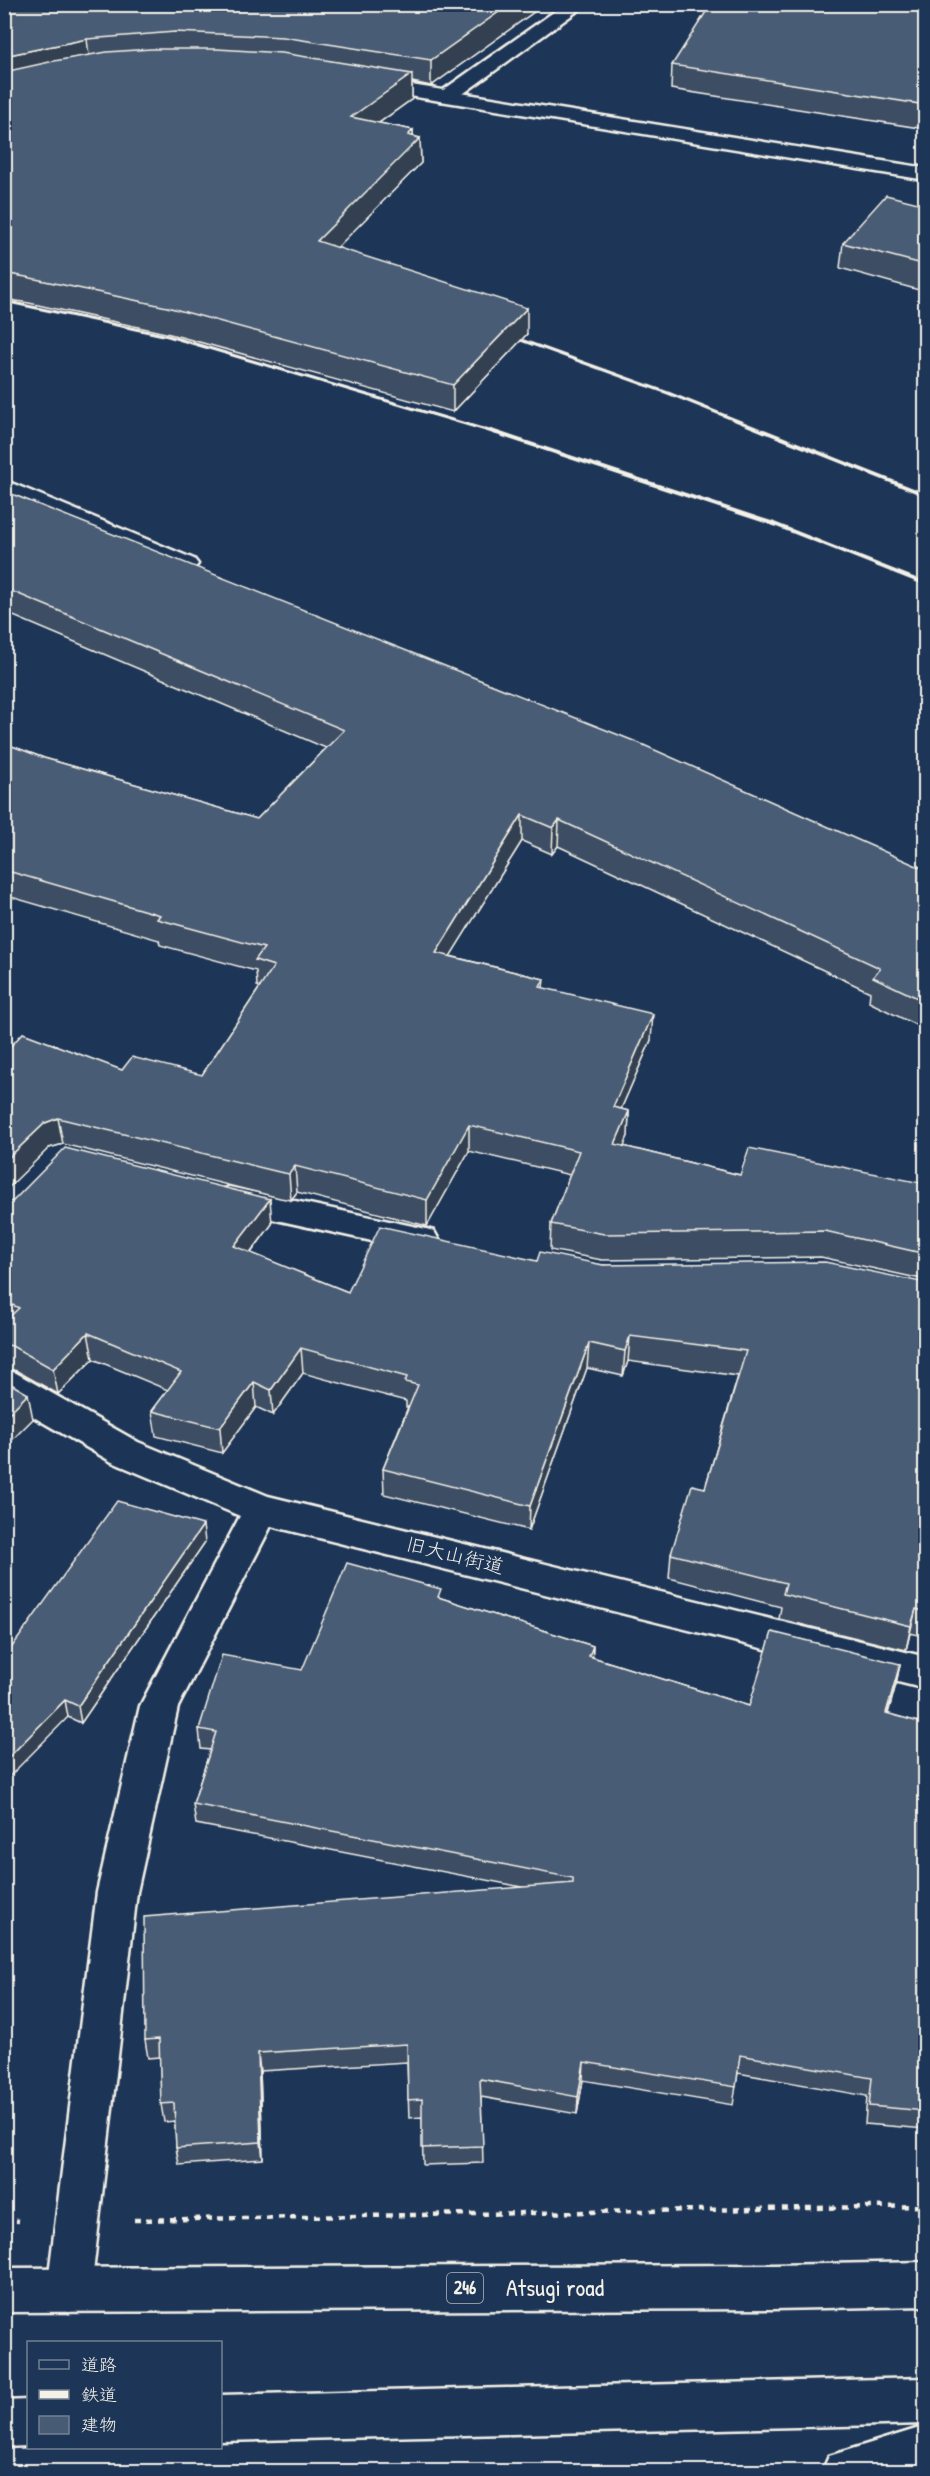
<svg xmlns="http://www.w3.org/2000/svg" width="930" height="2476" font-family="'Patrick Hand','Klee One',sans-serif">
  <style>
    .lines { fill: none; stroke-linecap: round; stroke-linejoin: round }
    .pedestrian-casing { stroke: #f4f1e8; stroke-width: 5 }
    .minor-casing { stroke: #f4f1e8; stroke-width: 5 }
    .tertiary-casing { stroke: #f4f1e8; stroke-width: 5 }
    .trunk-casing { stroke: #f4f1e8; stroke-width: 5 }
    .path { stroke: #f4f1e8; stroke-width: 4.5; stroke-dasharray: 6 6; stroke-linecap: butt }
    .pedestrian { fill: #1d3557; fill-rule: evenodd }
    .minor { fill: #1d3557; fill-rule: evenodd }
    .tertiary { fill: #1d3557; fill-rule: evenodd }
    .trunk { fill: #1d3557; fill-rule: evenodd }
    .rail-far1 { stroke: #f4f1e8; stroke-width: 3 }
    .rail { stroke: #f4f1e8; stroke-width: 4 }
    .wall { fill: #3e4e64; stroke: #f4f1e8; stroke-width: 1.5 }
    .shaded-wall { fill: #324051; stroke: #f4f1e8; stroke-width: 1.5 }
    .building { fill: #485b74; stroke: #f4f1e8; stroke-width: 1.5 }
    .labels { text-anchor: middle; stroke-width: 4.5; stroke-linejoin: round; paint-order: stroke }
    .shield { fill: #1d3557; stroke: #b4b9bc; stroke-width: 1.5 }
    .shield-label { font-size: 18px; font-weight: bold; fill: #f4f1e8 }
    .street-label { font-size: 20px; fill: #f4f1e8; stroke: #1d3557 }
    .near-street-label { font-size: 24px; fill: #f4f1e8; stroke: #1d3557 }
  </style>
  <rect width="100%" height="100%" fill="#1d3557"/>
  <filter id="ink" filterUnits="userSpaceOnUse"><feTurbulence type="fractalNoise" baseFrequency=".0167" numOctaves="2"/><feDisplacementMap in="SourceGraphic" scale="12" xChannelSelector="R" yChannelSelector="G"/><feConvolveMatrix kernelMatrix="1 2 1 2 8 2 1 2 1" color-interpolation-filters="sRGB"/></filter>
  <g filter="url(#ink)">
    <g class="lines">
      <g class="pedestrian-casing">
        <polygon id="pedestrian" points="4,480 194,559 198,564 194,569 185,572 176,569 4,496"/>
      </g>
      <g class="minor-casing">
        <g id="minor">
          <polygon points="565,4 587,4 453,101 439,101 436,97 439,93"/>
          <polygon points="229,1187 422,1228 434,1231 439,1240 434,1249 422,1252 217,1207 213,1199 217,1191"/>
          <polygon points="4,1370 16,1373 138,1442 268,1496 926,1657 926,1689 271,1526 178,1707 137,1892 91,2290 85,2306 69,2312 53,2306 47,2290 97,1892 140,1706 240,1516 112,1462 4,1400"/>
        </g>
      </g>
      <g class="tertiary-casing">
        <polygon id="tertiary" points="368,78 926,168 926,180 361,88 358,84 361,80"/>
      </g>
      <g class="trunk-casing">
        <g id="trunk">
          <polygon points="926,2262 926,2306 774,2309 4,2312 4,2268 774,2265"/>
          <polygon points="926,2378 926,2424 220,2441 220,2395"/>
          <polygon points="28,2400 28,2446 4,2447 4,2401"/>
          <polygon points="926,2426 926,2472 822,2472 829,2456"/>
        </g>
      </g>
      <g class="path">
        <polyline points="4,2220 19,2221"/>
        <polyline points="134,2220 926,2206"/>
      </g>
      <use href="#pedestrian" class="pedestrian"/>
      <use href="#minor" class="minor"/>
      <use href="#tertiary" class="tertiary"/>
      <use href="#trunk" class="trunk"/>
      <g class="rail-far1">
        <polyline points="4,301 168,336 496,433"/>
        <polyline points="507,335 668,393 768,433"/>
      </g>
      <g class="rail">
        <polyline points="491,431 774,524 926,584"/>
        <polyline points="764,431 926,495"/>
      </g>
    </g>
    <g class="wall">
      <polygon points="4,4 545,4 431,86 412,82 412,99 379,123 413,130 413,136 420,138 421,163 337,247 527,334 453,412 170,334 29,303 4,299"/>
      <polygon points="926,4 926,129 671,89 672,65"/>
      <polygon points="926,205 926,292 840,268 843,243"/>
      <polygon points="4,491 926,870 926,1030 869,1002 870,992 558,846 552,854 522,841 450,956 544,979 543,988 651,1040 621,1109 629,1111 628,1136 623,1146 740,1175 926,1184 926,1280 821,1257 602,1260 550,1250 551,1224 570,1175 469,1151 427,1226 297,1192 291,1200 280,1198 63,1144 49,1148 4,1053 122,1070 202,1075 260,987 257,986 256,971 160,945 159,940 4,895 4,743 44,758 257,819 326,748 4,612"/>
      <polygon points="4,1203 272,1224 251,1253 348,1292 537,1261 926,1283 926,1637 910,1633 906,1650 779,1619 781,1607 669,1578 671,1554 705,1488 738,1376 628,1361 623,1376 587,1368 529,1530 384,1494 383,1469 408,1407 406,1407 406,1401 303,1373 273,1415 256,1407 222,1453 156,1436 152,1411 168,1390 93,1359 58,1394 17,1371 5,1368"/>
      <polygon points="205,1542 81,1723 68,1717 4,1658"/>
      <polygon points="441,1598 593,1646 592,1657 749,1706 900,1664 896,1684 888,1714 926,1724 926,2129 865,2124 867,2096 738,2073 733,2105 583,2080 577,2114 481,2097 483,2163 423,2165 422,2117 409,2118 407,2062 260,2071 263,2159 179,2165 176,2148 175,2121 164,2122 161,2104 160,2057 148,2058 145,2040 522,1887 196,1824 193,1804 210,1750 201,1749 199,1729 302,1670"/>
    </g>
    <g class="shaded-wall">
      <polygon points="510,4 545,4 431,86 431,60"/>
      <polygon points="87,39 90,64 4,82 4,56"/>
      <polygon points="412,74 412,99 352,142 351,117"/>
      <polygon points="413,130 413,145 420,138 421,163 318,267 317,241"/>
      <polygon points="527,308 527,334 453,412 453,385"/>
      <polygon points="522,815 522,841 436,979 436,953"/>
      <polygon points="559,820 558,846 552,854 553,828"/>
      <polygon points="653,1014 651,1040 611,1132 613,1107"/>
      <polygon points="629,1111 628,1136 614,1170 615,1144"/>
      <polygon points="58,1118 63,1144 49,1148 4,1192 4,1162 45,1123"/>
      <polygon points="469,1125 469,1151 427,1226 427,1200"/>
      <polygon points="295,1166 297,1192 291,1200 289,1174"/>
      <polygon points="270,1199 272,1224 237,1271 234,1246"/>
      <polygon points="88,1333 93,1359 58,1394 53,1369"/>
      <polygon points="630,1336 628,1361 623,1376 625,1351"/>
      <polygon points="589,1343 587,1368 529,1530 530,1506"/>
      <polygon points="301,1348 303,1373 273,1415 271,1390"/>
      <polygon points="254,1382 256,1407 222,1453 220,1428"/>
      <polygon points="28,1394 33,1419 4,1448 4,1418"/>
      <polygon points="203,1525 205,1542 81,1723 78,1706"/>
      <polygon points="916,1609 910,1633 906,1650 911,1626"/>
      <polygon points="593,1646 592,1666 589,1656"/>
      <polygon points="900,1664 896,1684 882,1733 886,1713"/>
      <polygon points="65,1700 68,1717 4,1782 4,1762"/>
      <polygon points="258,2053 260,2071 263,2159 261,2142"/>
      <polygon points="584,2062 583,2080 577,2114 578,2097"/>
    </g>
    <g class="building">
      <polygon points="4,4 510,4 431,60 283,37 175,32 87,39 4,56"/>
      <polygon points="711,4 926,4 926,105 672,65"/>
      <polygon points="151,49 217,49 282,53 412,74 351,117 413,130 408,135 420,138 317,241 527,308 453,385 167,307 26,277 4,273 4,72 54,61 107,52"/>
      <polygon points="886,195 926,205 926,265 843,243"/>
      <polygon points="4,491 639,743 926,870 926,1002 873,977 880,968 559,820 553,828 522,815 436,953 544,979 540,987 653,1014 613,1107 629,1111 615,1144 740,1175 749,1148 926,1184 926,1254 825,1231 604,1234 551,1224 579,1151 469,1125 427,1200 295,1166 289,1174 279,1172 58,1118 45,1123 4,1162 4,1053 23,1033 122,1070 132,1057 202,1075 274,966 255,960 264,948 157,919 160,915 4,870 4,743 44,758 257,819 344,730 4,588"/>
      <polygon points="65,1148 270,1199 234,1246 348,1292 380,1226 537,1261 540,1252 603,1265 825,1262 926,1283 926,1612 916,1609 911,1626 783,1594 786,1583 671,1554 692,1485 705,1488 746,1351 630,1336 625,1351 589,1343 530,1506 383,1469 418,1385 405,1382 407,1377 301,1348 271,1390 254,1382 220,1428 152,1411 181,1372 88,1333 53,1369 12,1346 4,1344 4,1322 19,1308 4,1301 4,1203 13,1201"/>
      <polygon points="4,1380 28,1394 4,1418"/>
      <polygon points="117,1501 203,1525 78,1706 65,1700 4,1762 4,1658"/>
      <polygon points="347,1563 441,1589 438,1597 593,1646 589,1656 749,1706 772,1632 900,1664 886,1713 926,1724 926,2111 869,2106 872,2078 740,2055 736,2087 584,2062 578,2097 480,2079 483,2146 422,2148 422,2099 408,2100 407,2044 258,2053 261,2142 176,2148 174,2103 161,2104 159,2039 145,2040 144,1917 573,1883 573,1878 193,1804 216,1732 199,1729 222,1655 302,1670"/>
    </g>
  </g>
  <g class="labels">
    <rect class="shield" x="447" y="2273" width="36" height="30" rx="4.5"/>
    <g class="shield-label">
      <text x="465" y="2294">246</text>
    </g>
    <g class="street-label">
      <text transform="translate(455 1555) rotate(14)" y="7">旧大山街道</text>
    </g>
    <g class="near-street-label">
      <text x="555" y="2296">Atsugi road</text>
    </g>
  </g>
  <rect width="930" height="2476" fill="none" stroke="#1d3557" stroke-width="24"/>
  <rect x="12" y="12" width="906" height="2452" fill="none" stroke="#f4f1e8" stroke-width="2" filter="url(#ink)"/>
  <rect x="27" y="2341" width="195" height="108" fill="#1d3557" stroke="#738091" stroke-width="1.5"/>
  <rect x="39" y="2360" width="30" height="9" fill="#1d3557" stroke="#738091" stroke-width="1.5"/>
  <text x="81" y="2371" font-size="18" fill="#f4f1e8">道路</text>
  <rect x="39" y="2390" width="30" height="9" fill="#f4f1e8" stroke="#738091" stroke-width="1.5"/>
  <text x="81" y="2401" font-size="18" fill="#f4f1e8">鉄道</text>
  <rect x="39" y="2416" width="30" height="18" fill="#485b74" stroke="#738091" stroke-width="1.5"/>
  <text x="81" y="2431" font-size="18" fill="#f4f1e8">建物</text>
</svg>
